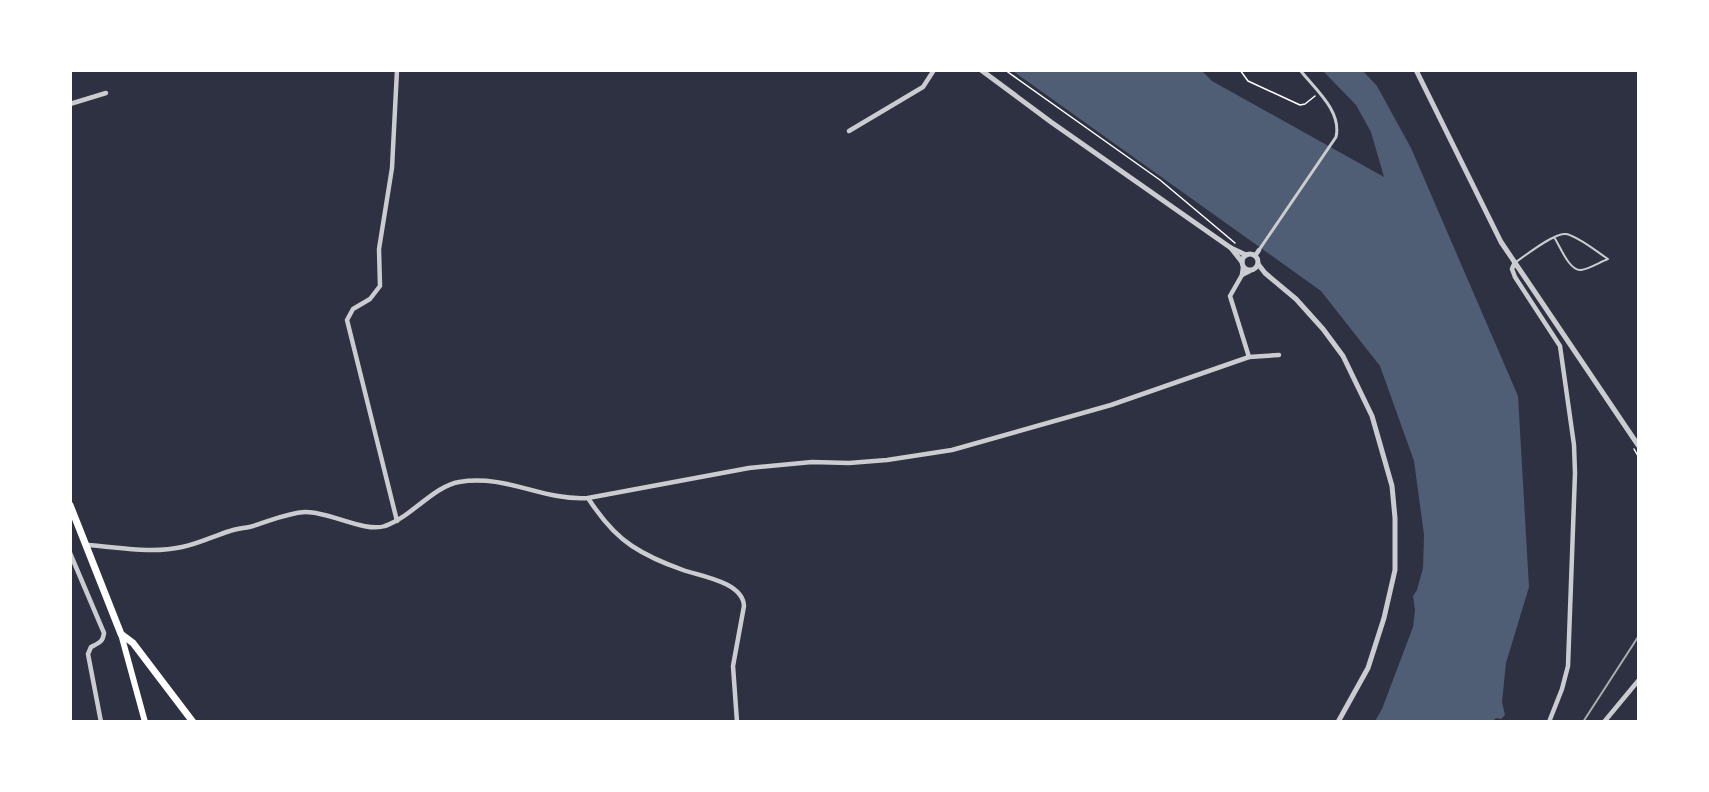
<svg xmlns="http://www.w3.org/2000/svg" width="1709" height="792" font-family="Figtree,sans-serif">
  <style>
    .water { fill: #4f5d75 }
    .lines { fill: none; stroke-linecap: round; stroke-linejoin: round }
    .path { stroke: #fff; stroke-width: 1.5 }
    .service { stroke: #caccd0; stroke-width: 2 }
    .pedestrian { stroke: #caccd0; stroke-width: 3 }
    .minor { stroke: #caccd0; stroke-width: 4.5 }
    .tertiary { stroke: #caccd0; stroke-width: 5 }
    .secondary { stroke: #fff; stroke-width: 6 }
    .primary { stroke: #fff; stroke-width: 7 }
    .rail { stroke: #abadb3; stroke-width: 2 }
  </style>
  <rect width="100%" height="100%" fill="#2d3142"/>
  <polygon class="water" points="1013,71 1202,71 1212,81 1384,177 1371,132 1356,105 1323,71 1363,71 1377,86 1411,148 1518,396 1529,587 1506,663 1502,702 1505,715 1501,719 1496,718 1492,722 1375,721 1382,709 1413,627 1415,610 1413,596 1417,590 1423,568 1424,535 1414,461 1380,366 1321,291"/>
  <g class="lines">
    <g class="path">
      <polyline points="1005,70 1160,180 1235,243"/>
      <polyline points="1240,70 1248,81 1300,105 1305,104 1315,96"/>
      <polyline points="1634,449 1638,456"/>
    </g>
    <path class="service" d="M 1516,262 C 1526,255 1555,232 1566,234 C 1578,236 1597,252 1608,259 C 1600,262 1589,269 1581,270 C 1569,271 1560,246 1554,237"/>
    <path class="pedestrian" d="M 1259,250 L 1336,137 C 1342,111 1315,89 1300,70"/>
    <g class="minor">
      <polyline points="70,104 106,93"/>
      <polyline points="849,131 923,87 934,70"/>
      <polyline points="1255,256 1259,250"/>
      <polyline points="1515,262 1512,269 1515,277 1560,346 1574,445 1575,473 1568,666 1562,689 1549,722"/>
      <polyline points="1242,275 1250,271"/>
      <polyline points="1249,357 1279,355"/>
      <path d="M 588,498 C 599,515 615,535 632,546 C 647,556 666,564 683,570 C 700,576 743,582 744,606 L 733,666 L 737,722"/>
      <polyline points="397,521 347,320 353,309 370,299 380,286 379,249 392,168 397,70"/>
      <path d="M 87,545 C 118,547 151,554 182,547 C 198,544 214,536 230,531 C 238,528 248,528 256,525 C 272,520 288,513 305,512 C 328,511 365,533 385,526 C 410,518 434,486 459,482 C 507,474 542,501 588,498 L 749,468 L 812,462 L 849,463 L 887,460 L 952,450 L 1111,405 L 1249,357 L 1230,296 L 1242,275 L 1243,267"/>
      <path d="M 70,553 L 104,633 C 103,642 99,643 91,647 L 88,654 L 101,722"/>
      <polyline points="1604,722 1638,681"/>
    </g>
    <g class="tertiary">
      <polyline points="981,70 1051,122 1231,248 1246,255"/>
      <polyline points="1416,70 1501,242 1638,445"/>
      <polyline points="1231,248 1242,262"/>
      <circle cx="1250" cy="262" r="8"/>
      <polyline points="1258,264 1265,273 1296,299 1323,329 1343,356 1372,416 1392,486 1395,518 1395,570 1384,618 1368,668 1338,722"/>
    </g>
    <polyline class="secondary" points="121,634 145,722"/>
    <polyline class="primary" points="70,505 121,634 133,643 193,722"/>
    <polyline class="rail" points="1583,722 1638,637"/>
  </g>
  <rect width="1709" height="792" fill="none" stroke="#ffffff" stroke-width="144"/>
</svg>
